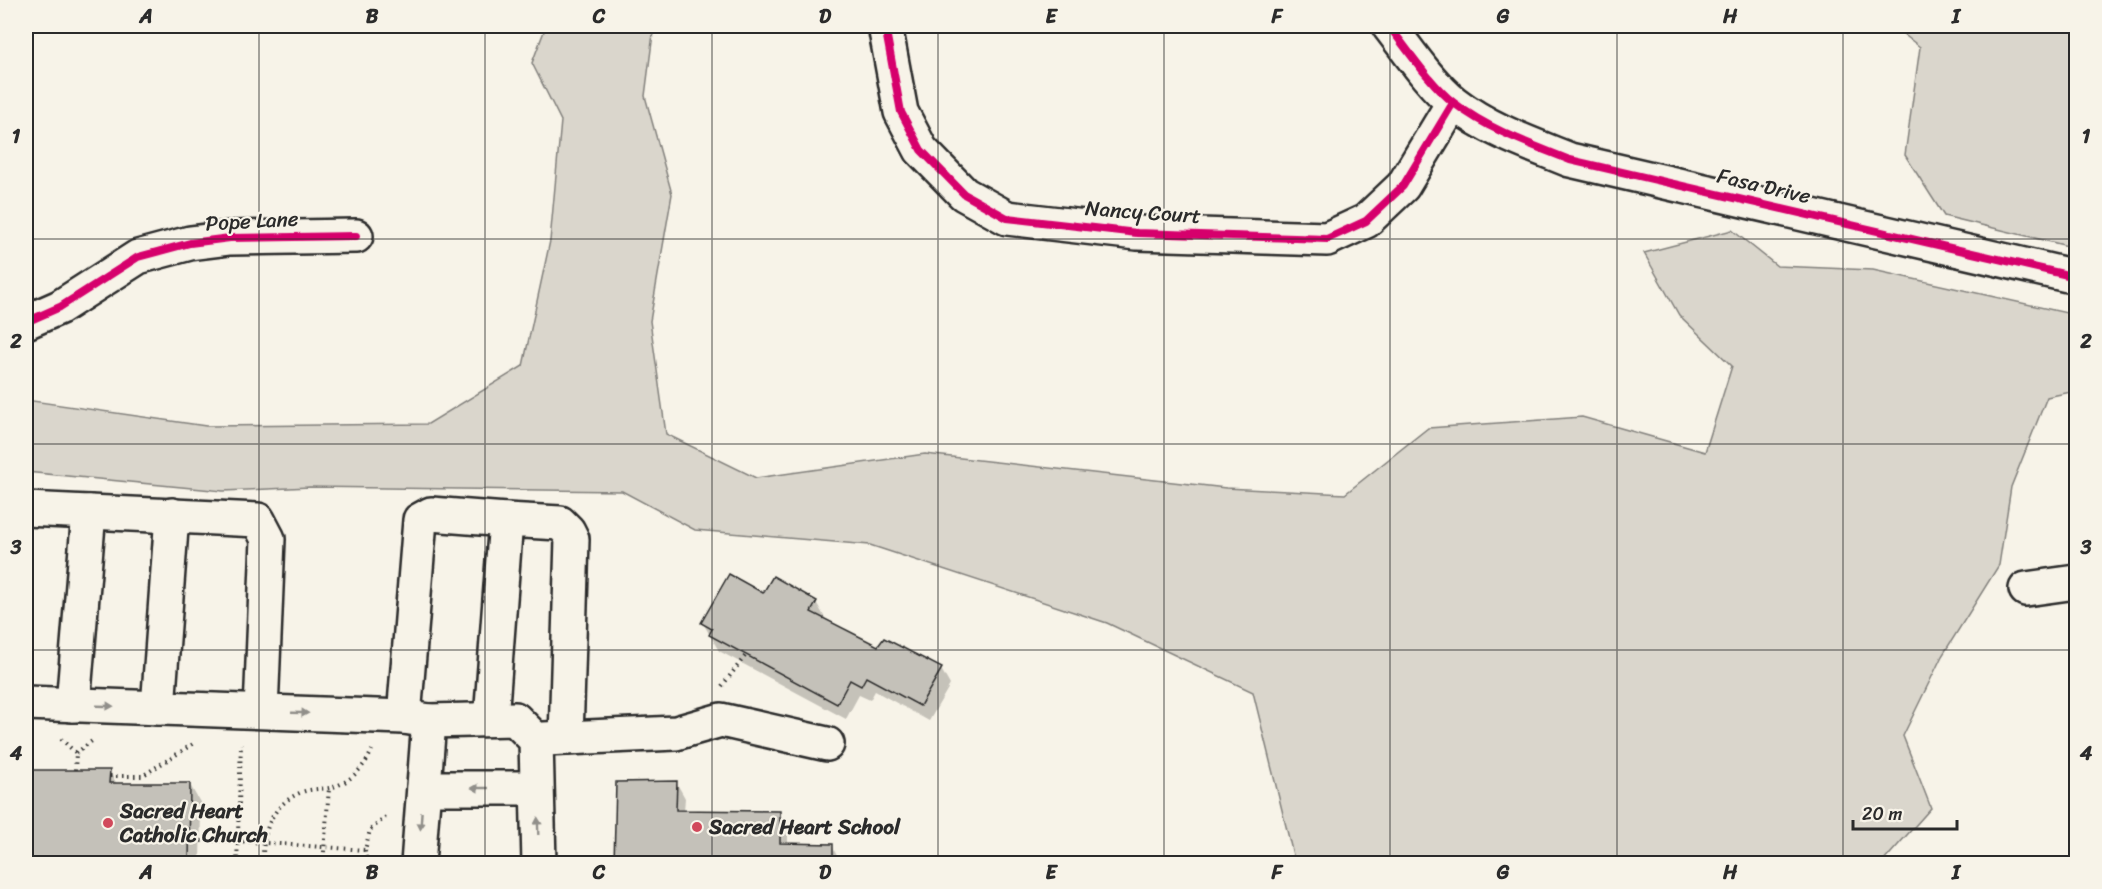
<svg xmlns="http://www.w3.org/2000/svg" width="2102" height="889" font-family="Sriracha,sans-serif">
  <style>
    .green { fill: #dad6cc; stroke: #82807c; stroke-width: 1.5 }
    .shadow { fill: #0003 }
    .building { fill: #c4c1b9; stroke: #2b2b2b; stroke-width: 1.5 }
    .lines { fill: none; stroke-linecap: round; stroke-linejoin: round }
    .minor-casing { stroke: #2b2b2b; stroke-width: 38 }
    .path { stroke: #2b2b2b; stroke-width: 4; stroke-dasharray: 1.5 4.5; stroke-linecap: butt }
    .minor { stroke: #f7f3e8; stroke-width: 33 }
    .cycleway-casing { stroke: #f7f3e8; stroke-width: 11 }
    .cycleway { stroke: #d6006c; stroke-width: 8 }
    .oneway { fill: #918f8a }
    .grid { fill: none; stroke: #2b2b2b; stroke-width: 1.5; stroke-opacity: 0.55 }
    .poi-dot { fill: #d1495b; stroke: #f7f3e8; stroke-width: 2 }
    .labels { text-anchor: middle; stroke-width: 4.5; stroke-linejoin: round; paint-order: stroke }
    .street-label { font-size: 21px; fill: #2b2b2b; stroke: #f7f3e8 }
    .poi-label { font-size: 21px; font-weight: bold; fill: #2b2b2b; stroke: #f7f3e8; text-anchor: start }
    .neatline { fill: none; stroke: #2b2b2b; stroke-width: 2 }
    .grid-label { font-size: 20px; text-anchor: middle; font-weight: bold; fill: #2b2b2b }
  </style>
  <rect width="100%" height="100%" fill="#f7f3e8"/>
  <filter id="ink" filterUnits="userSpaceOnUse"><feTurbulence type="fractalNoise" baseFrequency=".0167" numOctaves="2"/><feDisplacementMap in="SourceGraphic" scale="12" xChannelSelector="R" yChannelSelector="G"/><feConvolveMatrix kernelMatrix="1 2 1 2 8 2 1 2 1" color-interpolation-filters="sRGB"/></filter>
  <g filter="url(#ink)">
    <g class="green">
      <polygon points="546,26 654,26 645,96 672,194 650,321 666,434 756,478 925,454 1226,488 1345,494 1428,428 1582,417 1705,452 1732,366 1679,315 1644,253 1732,230 1777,266 1873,270 2076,315 2076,391 2047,397 2011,487 1999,565 1942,656 1903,736 1931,808 1882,863 1295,863 1253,692 1107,623 870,545 695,530 622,491 310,487 223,491 26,472 26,400 206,426 428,424 523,366 550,241 561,121 532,63"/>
      <polygon points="1893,26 2076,26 2076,248 1944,216 1905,155 1920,47"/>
    </g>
    <g class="shadow">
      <polygon points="764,595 816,602 825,618 824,620 879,648 885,640 941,669 950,685 929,721 875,691 870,700 859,695 846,719 719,651 703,623"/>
      <polygon points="109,771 117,784 190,785 201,804 200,864 26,864 26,807 32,807"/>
      <polygon points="676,782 685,798 684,811 779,813 788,828 788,845 832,846 841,864 615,864"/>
    </g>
    <g class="building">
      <polygon points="729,574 763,593 773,576 817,601 811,612 878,646 884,638 942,668 920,706 866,677 861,686 850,680 837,704 709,635 712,629 701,623"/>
      <polygon points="32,770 110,770 109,783 190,783 189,864 26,864 26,806 31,806"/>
      <polygon points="677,781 676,810 780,811 780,843 833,844 833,864 614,864 616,782"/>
    </g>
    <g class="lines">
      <g class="minor-casing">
        <g id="minor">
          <polyline points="885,26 901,112 921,150 964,194 1007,218 1137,233 1327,239 1366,221 1403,186 1453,103"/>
          <path d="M 1389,26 C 1407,49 1431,85 1454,103 C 1489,130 1530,144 1570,160 L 2076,277"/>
          <polyline points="26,322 60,307 138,257 190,243 230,238 356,236"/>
          <polyline points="26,509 258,520 268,539 261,711"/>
          <polyline points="2026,589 2076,582"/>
          <polyline points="26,703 404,717 429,721 515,719 536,740 539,864"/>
          <polyline points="73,705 89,512"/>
          <polyline points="158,708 172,515"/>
          <polyline points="404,717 420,520 431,514 506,520"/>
          <polyline points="491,719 506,520 560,523 568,531 572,539 566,738"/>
          <polyline points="544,739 676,733 721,720 827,744"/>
          <polyline points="424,788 536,788"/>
          <polyline points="418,864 429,721"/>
        </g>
      </g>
      <g class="path">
        <polyline points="722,686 746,655"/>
        <polyline points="61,739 76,753 75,770"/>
        <polyline points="76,753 92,741"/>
        <polyline points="110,776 142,776 193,744"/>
        <polyline points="189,841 237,841 365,850 370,830 387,816"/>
        <polyline points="365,850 367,864"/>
        <polyline points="237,864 241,744"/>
        <path d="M 263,864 C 262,833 270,805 302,792 C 310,789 320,789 329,788 C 349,784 365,767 372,750"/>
        <polyline points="323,864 329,788"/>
      </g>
      <use href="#minor" class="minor"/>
      <g class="cycleway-casing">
        <g id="cycleway">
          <polyline points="885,26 901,112 921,150 964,194 1007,218 1137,233 1327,239 1366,221 1403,186 1453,103"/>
          <path d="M 1389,26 C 1407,49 1431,85 1454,103 C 1489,130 1530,144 1570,160 L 2076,277"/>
          <polyline points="26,322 60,307 138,257 190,243 230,238 356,236"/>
        </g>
      </g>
      <use href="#cycleway" class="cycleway"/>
    </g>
    <defs><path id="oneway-solid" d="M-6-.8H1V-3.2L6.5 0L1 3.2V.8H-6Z" transform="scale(1.5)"/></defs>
    <g class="oneway">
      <use href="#oneway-solid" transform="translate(105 706) rotate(2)"/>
      <use href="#oneway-solid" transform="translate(300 713) rotate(2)"/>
      <use href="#oneway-solid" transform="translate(480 788) rotate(180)"/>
      <use href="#oneway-solid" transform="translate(421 821) rotate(94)"/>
      <use href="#oneway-solid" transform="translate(538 826) rotate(-92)"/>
    </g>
  </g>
  <path class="grid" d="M 259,26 L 259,864M 485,26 L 485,864M 712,26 L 712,864M 938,26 L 938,864M 1164,26 L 1164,864M 1390,26 L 1390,864M 1617,26 L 1617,864M 1843,26 L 1843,864M 26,239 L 2076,239M 26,444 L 2076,444M 26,650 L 2076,650"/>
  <g class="poi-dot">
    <circle cx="108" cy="823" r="6"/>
    <circle cx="697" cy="827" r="6"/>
  </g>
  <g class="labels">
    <g class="street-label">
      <text transform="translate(1764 186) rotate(13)" y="7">Fasa Drive</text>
      <text transform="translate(1143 212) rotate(4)" y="7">Nancy Court</text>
      <text transform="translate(252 221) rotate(-3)" y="7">Pope Lane</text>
    </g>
    <g class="poi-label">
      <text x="120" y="818">Sacred Heart<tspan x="120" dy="24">Catholic Church</tspan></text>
      <text x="709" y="834">Sacred Heart School</text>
    </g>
  </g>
  <rect width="2102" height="889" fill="none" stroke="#f7f3e8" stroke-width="66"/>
  <path d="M1853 820v9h104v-9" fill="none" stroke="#2b2b2b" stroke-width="3"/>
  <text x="1862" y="820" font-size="18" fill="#2b2b2b" stroke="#f7f3e8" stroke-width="4.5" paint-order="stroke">20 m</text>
  <rect x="33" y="33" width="2036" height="823" class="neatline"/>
  <g class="grid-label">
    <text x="146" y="23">A</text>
    <text x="372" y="23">B</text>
    <text x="599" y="23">C</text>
    <text x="825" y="23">D</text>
    <text x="1051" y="23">E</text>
    <text x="1277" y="23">F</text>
    <text x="1503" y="23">G</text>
    <text x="1730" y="23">H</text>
    <text x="1956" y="23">I</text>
    <text x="16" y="143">1</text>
    <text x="2086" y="143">1</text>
    <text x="16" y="348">2</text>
    <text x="2086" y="348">2</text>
    <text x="16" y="554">3</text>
    <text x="2086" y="554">3</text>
    <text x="16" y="760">4</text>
    <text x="2086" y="760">4</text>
    <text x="146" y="879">A</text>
    <text x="372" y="879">B</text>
    <text x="599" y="879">C</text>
    <text x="825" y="879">D</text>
    <text x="1051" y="879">E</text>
    <text x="1277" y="879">F</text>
    <text x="1503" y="879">G</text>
    <text x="1730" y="879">H</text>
    <text x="1956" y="879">I</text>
  </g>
</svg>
